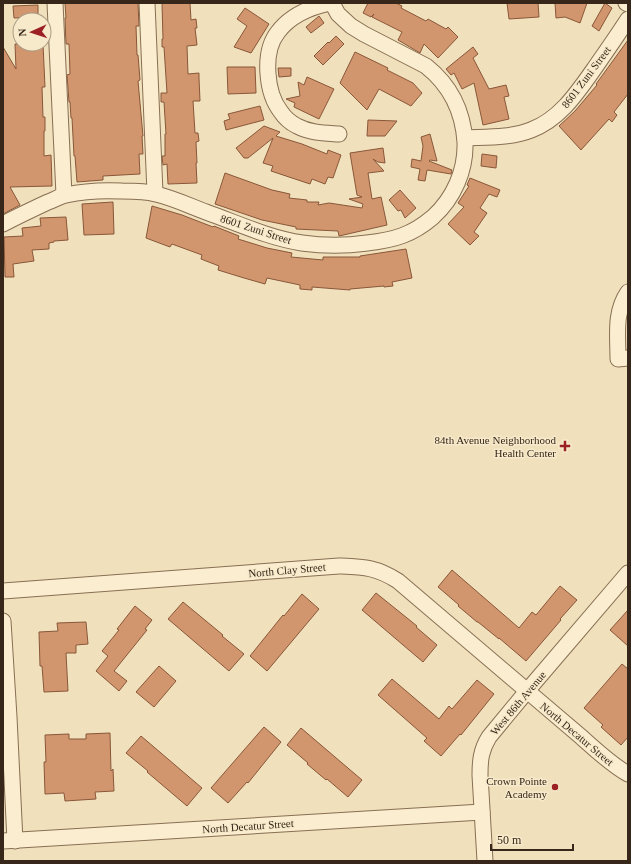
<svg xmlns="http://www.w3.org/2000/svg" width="631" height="864" font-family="'Times New Roman',serif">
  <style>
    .building { fill: #d1966e; stroke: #895739 }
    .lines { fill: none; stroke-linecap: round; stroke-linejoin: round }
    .minor-casing { stroke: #886f54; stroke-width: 17 }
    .minor { stroke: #fbedcf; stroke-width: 15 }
    .poi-dot { fill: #9b2124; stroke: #f7eacb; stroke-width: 1.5 }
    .labels { text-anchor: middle; stroke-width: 3; stroke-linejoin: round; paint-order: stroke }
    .street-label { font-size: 11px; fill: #36271a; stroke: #f7eacb }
    .poi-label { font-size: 11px; fill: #36271a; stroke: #f7eacb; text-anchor: end }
  </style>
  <rect width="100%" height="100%" fill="#f0e0bb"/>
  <g class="building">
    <polygon points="65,3 138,3 139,26 136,26 137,55 138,55 140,80 138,81 143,136 142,136 143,154 139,154 140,174 103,176 103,180 77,182 75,156 74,156 72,118 71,118 70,102 69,102 67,75 70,74 69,44 66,44 65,18 66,18"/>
    <polygon points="162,3 190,3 191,20 196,19 197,28 195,28 197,45 187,46 188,74 199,73 199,78 200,101 193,101 195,133 198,133 199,141 196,142 197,163 196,163 197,183 168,184 167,164 163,165 162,156 165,156 165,134 166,134 164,102 161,102 161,93 167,93 164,47 162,47 162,39 163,39"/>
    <polygon points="368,3 396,3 402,6 401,8 426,21 428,19 446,29 448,27 458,37 438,58 424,44 420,53 398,40 402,32 372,17 374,14 371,17 363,13"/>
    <polygon points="507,3 538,3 539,17 509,19"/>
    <polygon points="555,3 587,3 580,23 565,17 556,18"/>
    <polygon points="605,3 612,8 599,31 592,26"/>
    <polygon points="38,5 38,17 14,18 13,6"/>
    <polygon points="245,8 269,24 251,53 234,47 247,26 237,19"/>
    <polygon points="319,16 324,23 311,33 306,27"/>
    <polygon points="336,36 344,44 323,65 314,56 328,42 329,43"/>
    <polygon points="628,40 628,94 614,112 617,115 612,122 609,119 581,150 559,126 575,111 597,85 596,84"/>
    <polygon points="15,44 43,44 45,87 42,87 43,117 45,117 45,131 44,131 44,156 51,155 52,186 10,187 20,205 3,214 3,47 16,69"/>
    <polygon points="473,47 478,54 473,58 489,89 506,85 509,96 504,97 509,119 483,125 474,83 462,89 454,73 451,75 446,69"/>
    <polygon points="355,52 388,68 387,70 413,83 422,93 411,106 379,89 367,110 340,83"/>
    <polygon points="227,67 255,67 256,93 228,94"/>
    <polygon points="278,68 291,68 291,76 279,77"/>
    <polygon points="307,77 334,89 319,119 294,107 295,103 286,99 300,96 298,82 304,85"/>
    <polygon points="260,106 264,120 226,130 224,121 230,119 228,114"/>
    <polygon points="368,120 397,121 385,136 367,136"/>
    <polygon points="264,126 280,132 276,136 302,144 327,154 328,150 341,155 333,178 328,177 325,184 312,179 310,184 271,171 273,166 263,163 273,138 248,158 244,158 236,148"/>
    <polygon points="430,134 437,161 430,160 429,161 452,170 451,174 427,170 425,181 418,180 420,169 411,167 412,159 421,161 423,146 421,137"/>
    <polygon points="383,148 385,163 378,162 373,159 384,171 368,173 372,199 381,197 387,225 339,236 338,231 296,229 296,227 262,220 215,204 225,173 272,190 290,194 289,198 307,200 307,202 319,202 318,205 329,203 362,208 363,204 349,199 362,197 357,195 350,153"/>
    <polygon points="482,154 497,156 496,168 481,166"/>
    <polygon points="470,178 500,190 497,197 489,194 480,208 487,213 474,232 479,236 470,245 448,224 464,207 458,203 469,186 467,185"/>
    <polygon points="400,190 416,208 405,218 401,210 398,211 389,200"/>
    <polygon points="113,202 114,234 84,235 82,204"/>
    <polygon points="152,206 182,215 213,227 214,226 239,236 238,239 267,248 292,253 291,257 323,260 323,257 360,257 360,256 406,249 412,278 392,282 393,286 384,287 384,286 350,289 350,290 312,287 312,290 300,289 300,285 267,278 265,284 244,278 218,270 219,266 201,259 202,255 172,244 170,247 146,238"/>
    <polygon points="66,217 68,240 54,241 54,242 49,243 49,249 32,250 34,261 13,264 14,277 5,277 4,237 23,236 22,228 41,226 40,218"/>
    <polygon points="452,570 519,628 532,612 536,615 560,586 577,600 560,619 561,620 526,661 499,638 499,639 478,622 477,622 458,606 459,605 438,587"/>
    <polygon points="376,593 417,626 416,627 437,645 423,662 362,610"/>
    <polygon points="302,594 319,609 267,671 250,656 283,615 284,616"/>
    <polygon points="183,602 223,635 222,636 244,654 229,671 168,619"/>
    <polygon points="135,606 152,620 145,629 147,630 114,671 127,681 119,691 96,671 108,656 102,651 119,630 117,629"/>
    <polygon points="628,610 628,646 610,630"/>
    <polygon points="86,622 88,644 76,645 76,653 66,653 68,691 44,692 42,666 40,666 39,632 58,631 57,623"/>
    <polygon points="622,664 628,669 628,737 621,745 601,727 603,725 584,708"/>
    <polygon points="159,666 176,681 154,707 136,692"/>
    <polygon points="392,679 439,719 449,706 452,709 477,680 494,694 461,735 460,734 441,756 424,741 427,738 378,695"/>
    <polygon points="264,727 281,742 248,783 247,782 228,803 211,788"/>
    <polygon points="301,728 362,780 348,797 327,779 326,780 307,764 308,763 287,745"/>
    <polygon points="110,733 111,771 113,769 114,791 95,792 96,799 65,801 64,793 45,794 44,762 46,762 45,735 69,734 69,739 86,739 86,734"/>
    <polygon points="141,736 202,788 187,806 147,772 148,771 126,753"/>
  </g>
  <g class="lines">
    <g class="minor-casing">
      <g id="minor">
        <polyline points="55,3 64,195"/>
        <polyline points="147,3 155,193"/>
        <path d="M 330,3 C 311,7 290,16 278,32 C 262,52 266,93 281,112 C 285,118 291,123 297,126 C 310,133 324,133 339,134"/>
        <polyline points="626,3 628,4"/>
        <path d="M 465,138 C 486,137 511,138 531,130 C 560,119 577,93 594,69 C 605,53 617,36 628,19"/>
        <path d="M 3,224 C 18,216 33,209 48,202 C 54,200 60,196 66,195 C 84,191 103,190 122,191 C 132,191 146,191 156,194 C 173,198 190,206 206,212 C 237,223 269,238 302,243 C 323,246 346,246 367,243 C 394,240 412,235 433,217 C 454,198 466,170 465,142 C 463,111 450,85 426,66 L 364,34 L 351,26 L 338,14 L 332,3"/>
        <path d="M 628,292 C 614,312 618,336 618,359 L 628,358"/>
        <path d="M 3,591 L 339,566 C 364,567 376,567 398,581 L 579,735 C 595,749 610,764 628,774"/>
        <polyline points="3,621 9,717 15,841"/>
        <polyline points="3,841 482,812"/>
        <path d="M 485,861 L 480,775 C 480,760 481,750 489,737 L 527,691 L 628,573"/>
      </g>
    </g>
    <use href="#minor" class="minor"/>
  </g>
  <g class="poi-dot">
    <path d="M563 440h4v4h4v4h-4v4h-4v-4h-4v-4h4z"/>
    <circle cx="555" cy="787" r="4"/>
  </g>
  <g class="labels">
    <g class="street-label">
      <text transform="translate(586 77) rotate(-53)" y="4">8601 Zuni Street</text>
      <text transform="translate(256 229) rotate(18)" y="4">8601 Zuni Street</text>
      <text transform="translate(287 570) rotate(-5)" y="4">North Clay Street</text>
      <text transform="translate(518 703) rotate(-50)" y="4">West 86th Avenue</text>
      <text transform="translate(577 734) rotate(40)" y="4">North Decatur Street</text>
      <text transform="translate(248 826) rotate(-4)" y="4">North Decatur Street</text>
    </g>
    <g class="poi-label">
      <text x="556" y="444">84th Avenue Neighborhood<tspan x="556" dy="13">Health Center</tspan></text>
      <text x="547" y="785">Crown Pointe<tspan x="547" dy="13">Academy</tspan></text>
    </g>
  </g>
  <rect width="631" height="864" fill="none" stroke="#36271a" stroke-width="8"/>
  <g transform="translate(32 32) rotate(267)"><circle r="19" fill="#f7eacb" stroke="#aa9c84"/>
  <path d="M0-3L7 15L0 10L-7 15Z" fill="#9b2124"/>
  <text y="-6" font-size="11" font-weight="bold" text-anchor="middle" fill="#36271a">N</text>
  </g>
  <path d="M491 844v6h82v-6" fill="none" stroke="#36271a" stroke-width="2"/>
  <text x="497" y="844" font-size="12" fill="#36271a" stroke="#f7eacb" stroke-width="3" paint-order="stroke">50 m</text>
</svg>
